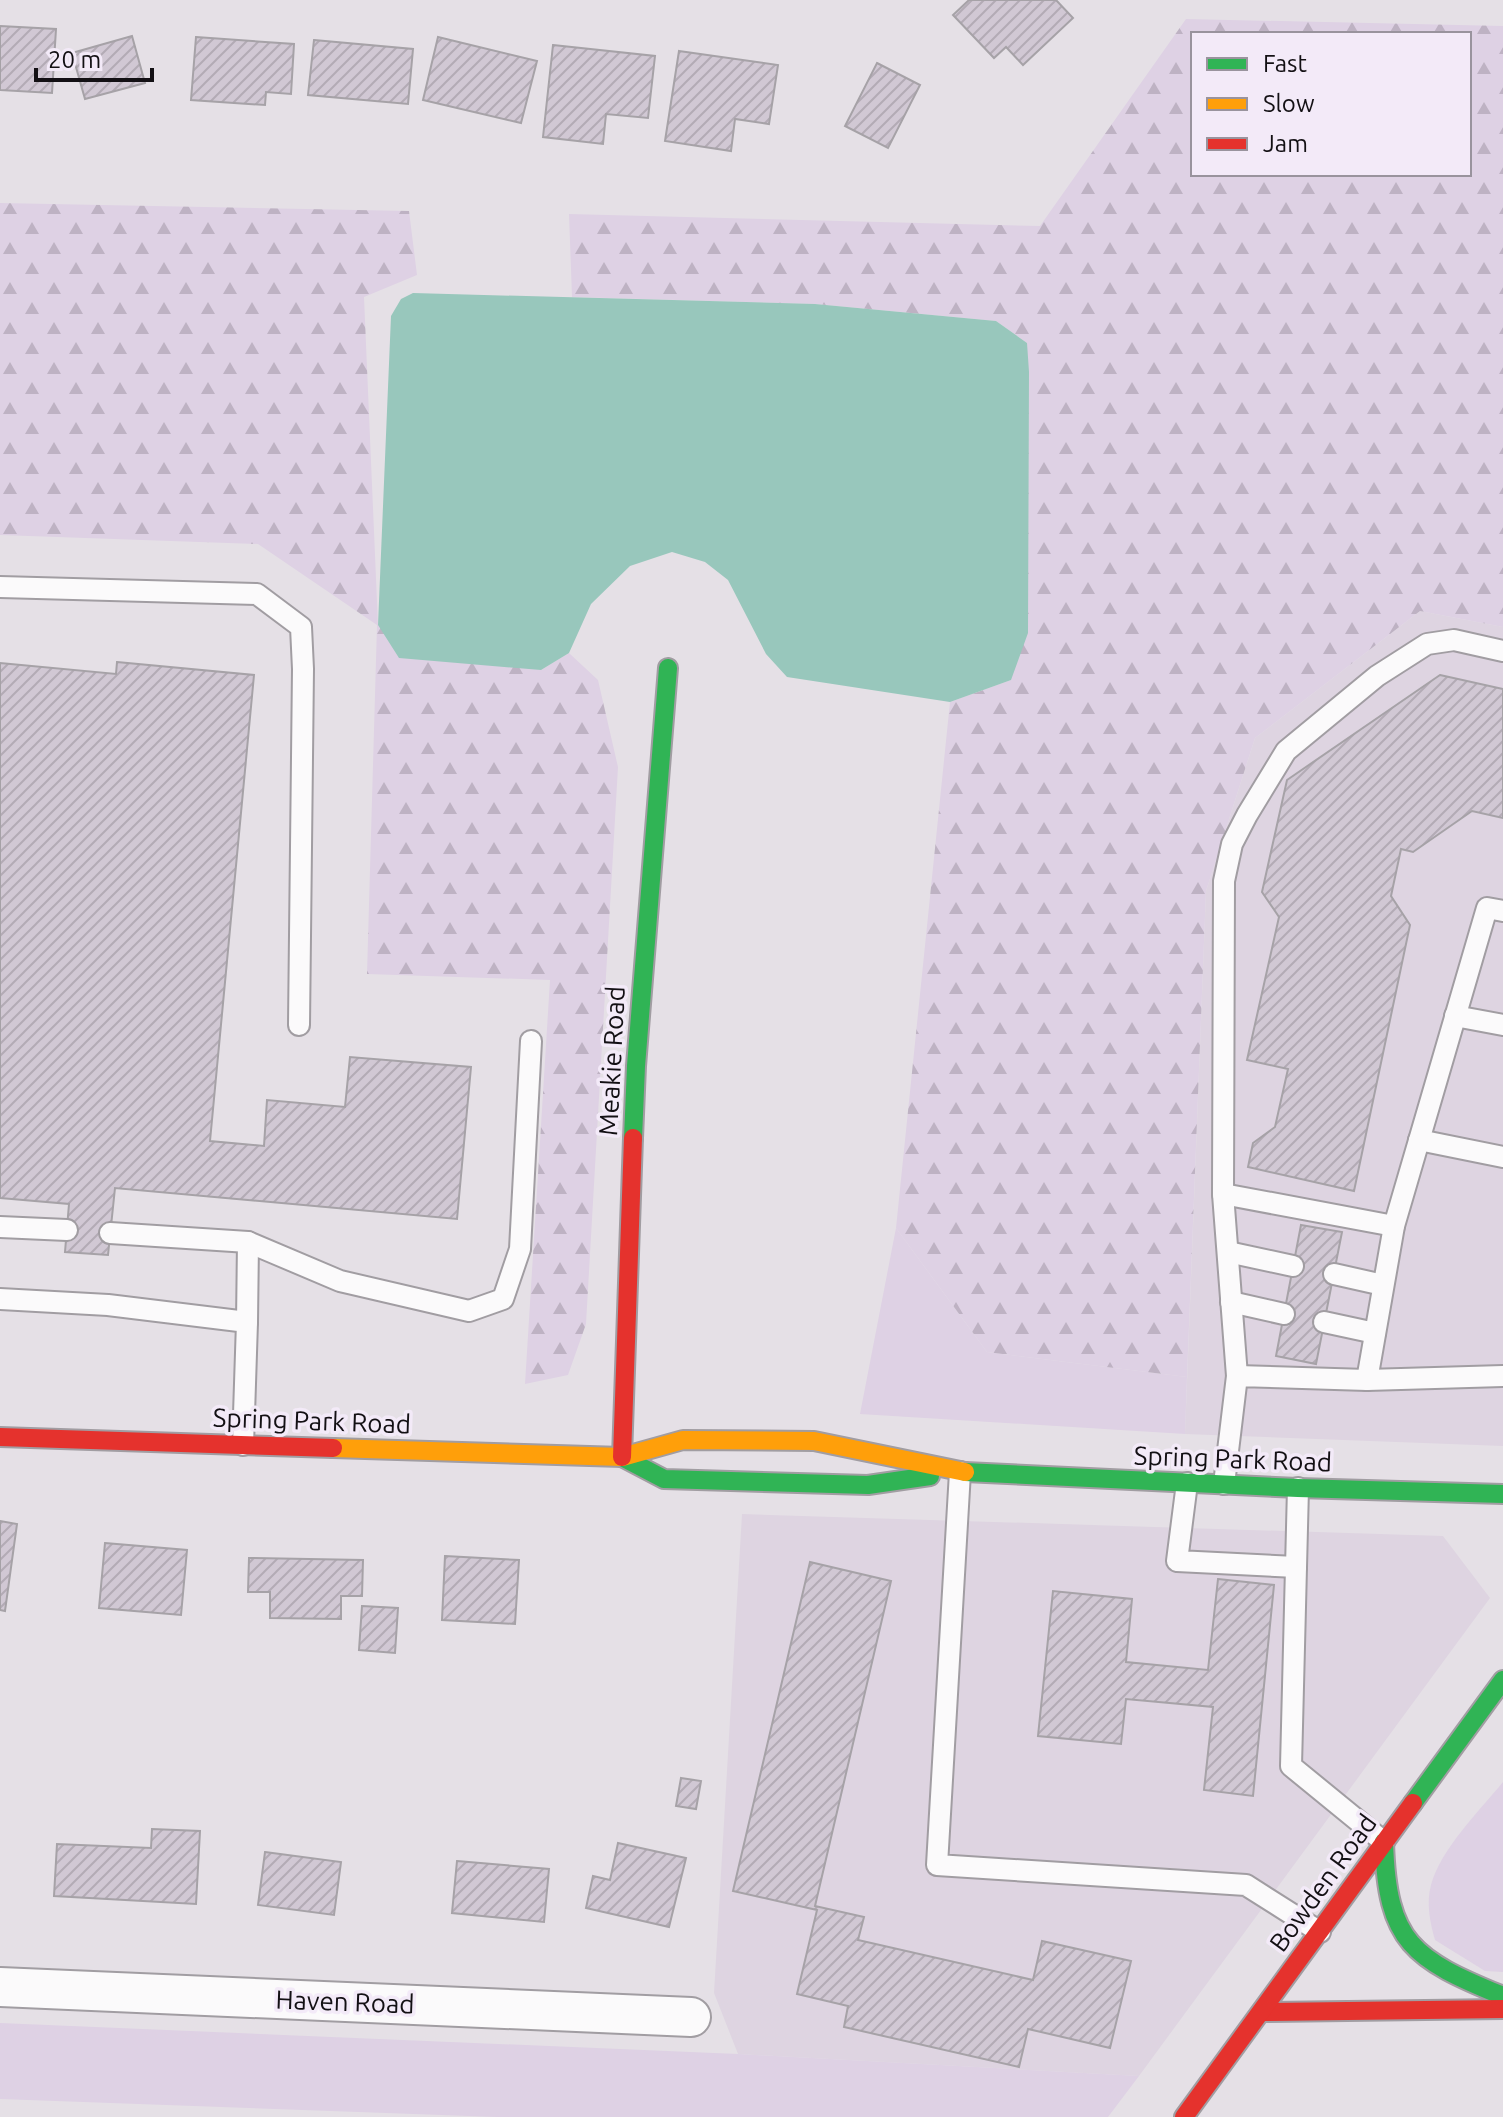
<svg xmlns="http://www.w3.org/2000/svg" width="1503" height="2117" font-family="Ubuntu,sans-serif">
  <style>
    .built { fill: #ded4e1 }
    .green { fill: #ded1e4 }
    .forest { fill: url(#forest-firs); fill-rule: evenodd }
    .water { fill: #98c7bc }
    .building { fill: url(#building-hatch); stroke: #a6a2a7; stroke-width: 2 }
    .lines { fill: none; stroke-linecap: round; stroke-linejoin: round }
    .lane-casing { stroke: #a19da2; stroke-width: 24 }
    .street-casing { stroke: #a19da2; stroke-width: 42 }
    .fast-casing { stroke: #a19da2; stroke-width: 22 }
    .slow-casing { stroke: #a19da2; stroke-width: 22 }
    .jam-casing { stroke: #a19da2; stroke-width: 22 }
    .lane { stroke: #fbfafb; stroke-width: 20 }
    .street { stroke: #fbfafb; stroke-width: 38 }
    .fast { stroke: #30b455; stroke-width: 18 }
    .slow { stroke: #ff9f0a; stroke-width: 18 }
    .jam { stroke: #e5322d; stroke-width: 18 }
    .labels { text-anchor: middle; stroke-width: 7; stroke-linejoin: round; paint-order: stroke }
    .street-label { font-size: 26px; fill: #131014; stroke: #f3eaf8 }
  </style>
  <defs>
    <pattern id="forest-firs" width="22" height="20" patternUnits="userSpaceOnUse" patternTransform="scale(2)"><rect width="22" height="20" fill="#ded1e4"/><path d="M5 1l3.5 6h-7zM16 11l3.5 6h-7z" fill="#beb2c3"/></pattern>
    <pattern id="building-hatch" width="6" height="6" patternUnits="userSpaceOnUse" patternTransform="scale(2)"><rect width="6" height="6" fill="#d1c8d4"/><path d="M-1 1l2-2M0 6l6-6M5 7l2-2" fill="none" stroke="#b3abb5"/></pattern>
  </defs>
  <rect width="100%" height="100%" fill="#e5e0e6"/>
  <g class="built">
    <polygon points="1420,611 1503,627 1503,1446 1185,1434 1206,891 1255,738"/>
    <polygon points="742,1514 1443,1536 1490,1598 1139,2076 738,2054 714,1993"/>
  </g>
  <g class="green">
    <polygon points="896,1228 987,1352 1187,1377 1185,1434 860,1414"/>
    <path d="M 1503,1782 L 1503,1972 L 1485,1971 L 1435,1940 C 1430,1923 1426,1903 1431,1885 C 1440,1850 1480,1810 1503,1782 Z"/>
    <polygon points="0,2023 738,2054 1139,2076 1108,2117 497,2117 0,2099"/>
  </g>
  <g class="forest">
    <path d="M 1186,19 L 1503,26 L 1503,627 L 1420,611 L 1255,738 L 1206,891 L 1187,1377 L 987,1352 L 896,1228 L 950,702 L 1011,680 L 1027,343 L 996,321 L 815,304 L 572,297 L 569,214 L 1040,226 ZM 1193,34 L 1469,34 L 1469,174 L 1193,174 Z"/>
    <polygon points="0,203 409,211 417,275 364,297 378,625 541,670 569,653 598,680 618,767 586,1324 568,1375 525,1384 550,980 367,974 377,625 258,544 0,535"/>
  </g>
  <polygon class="water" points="413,293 815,304 996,321 1027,343 1029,372 1028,633 1011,680 950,702 787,677 766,654 728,580 705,562 672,552 630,566 591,604 569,653 541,670 399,658 378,625 391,316 401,299"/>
  <g class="building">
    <polygon points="969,0 1056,0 1073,18 1023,65 1006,47 994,58 953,15"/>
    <polygon points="0,26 56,29 52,93 0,90"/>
    <polygon points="132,36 145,83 85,99 72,53"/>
    <polygon points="196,37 294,44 291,94 266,92 265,105 191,100"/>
    <polygon points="438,37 537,61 521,123 423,100"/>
    <polygon points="314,40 413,49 408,104 308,95"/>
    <polygon points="553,45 655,56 648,118 606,114 603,144 543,137"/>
    <polygon points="679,51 778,65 769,124 735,119 731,151 665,141"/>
    <polygon points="877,63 920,85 888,148 845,126"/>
    <polygon points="117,662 254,675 210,1141 264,1146 267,1100 345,1107 350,1057 471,1067 457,1219 115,1188 108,1255 65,1252 69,1204 0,1198 0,663 116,674"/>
    <polygon points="1440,675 1503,689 1503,818 1472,811 1413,852 1401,849 1391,896 1410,925 1354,1191 1248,1167 1253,1143 1275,1127 1288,1069 1247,1060 1279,917 1262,892 1287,780"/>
    <polygon points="1301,1225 1342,1232 1316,1364 1276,1356"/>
    <polygon points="0,1521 17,1524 5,1611 0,1610"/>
    <polygon points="105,1543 187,1550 181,1615 99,1608"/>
    <polygon points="445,1556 519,1560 515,1624 442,1620"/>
    <polygon points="249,1558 363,1560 362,1596 341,1596 341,1619 270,1618 270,1592 248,1592"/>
    <polygon points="810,1562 891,1581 815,1906 864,1917 858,1940 1033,1980 1042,1941 1131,1961 1110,2048 1028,2029 1019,2067 844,2027 848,2006 797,1994 817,1910 733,1891"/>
    <polygon points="1218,1579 1274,1585 1253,1796 1204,1790 1213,1707 1126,1699 1121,1744 1038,1736 1053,1591 1132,1599 1126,1662 1208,1670"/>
    <polygon points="362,1606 398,1608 395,1653 359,1650"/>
    <polygon points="681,1778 701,1781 696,1809 676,1806"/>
    <polygon points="152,1829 200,1831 196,1904 54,1896 57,1844 151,1848"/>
    <polygon points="618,1843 686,1858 669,1927 586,1908 593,1876 610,1880"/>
    <polygon points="265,1852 341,1862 334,1915 258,1905"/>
    <polygon points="457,1861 549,1869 544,1922 452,1913"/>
  </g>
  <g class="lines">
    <g class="lane-casing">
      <g id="lane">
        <polyline points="0,587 257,594 301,627 303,669 299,1025"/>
        <polyline points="1503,911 1487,908 1394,1226 1367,1380 1503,1376"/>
        <polyline points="1455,1016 1503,1025"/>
        <polyline points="1419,1140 1503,1157"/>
        <polyline points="1223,1194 1394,1226"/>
        <polyline points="0,1227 67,1230"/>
        <polyline points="110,1233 248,1242 340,1281 469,1311 503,1299 520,1249 531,1041"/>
        <polyline points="1228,1252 1293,1266"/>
        <polyline points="1334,1274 1383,1285"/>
        <polyline points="0,1299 108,1305 247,1322 243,1445"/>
        <polyline points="1231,1302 1284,1314"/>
        <polyline points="247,1322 248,1242"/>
        <polyline points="1324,1322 1375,1333"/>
        <polyline points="1237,1376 1223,1194 1224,881 1232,844 1247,815 1286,751 1377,676 1427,644 1454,640 1503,651"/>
        <polyline points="960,1472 937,1865 1246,1885 1320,1932"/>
        <polyline points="1187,1483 1177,1561 1296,1567"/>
        <polyline points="1224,1484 1237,1376 1367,1380"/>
        <polyline points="1298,1488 1291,1766 1384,1842"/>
      </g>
    </g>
    <g class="street-casing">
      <polyline id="street" points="0,1987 691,2017"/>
    </g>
    <g class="fast-casing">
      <g id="fast">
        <polyline points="633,1138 636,1066 668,668"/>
        <polyline points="622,1457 664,1479 868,1485 930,1476"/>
        <polyline points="965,1472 1298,1488 1503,1494"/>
        <polyline points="1413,1803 1503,1680"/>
        <path d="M 1384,1842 C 1387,1943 1413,1959 1503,1996"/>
      </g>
    </g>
    <g class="slow-casing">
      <polyline id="slow" points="333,1448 622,1457 683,1440 814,1441 965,1472"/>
    </g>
    <g class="jam-casing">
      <g id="jam">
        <polyline points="0,1437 333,1448"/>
        <polyline points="622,1457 633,1138"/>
        <polyline points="1262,2012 1503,2009"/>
        <polyline points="1184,2117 1413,1803"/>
      </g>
    </g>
    <use href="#lane" class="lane"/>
    <use href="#street" class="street"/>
    <use href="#fast" class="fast"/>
    <use href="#slow" class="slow"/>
    <use href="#jam" class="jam"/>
  </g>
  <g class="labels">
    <g class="street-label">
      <text transform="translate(612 1061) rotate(-87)" y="9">Meakie Road</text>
      <text transform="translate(312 1421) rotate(2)" y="9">Spring Park Road</text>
      <text transform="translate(1233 1459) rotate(2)" y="9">Spring Park Road</text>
      <text transform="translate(1323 1883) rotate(-54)" y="9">Bowden Road</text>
      <text transform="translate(345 2002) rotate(2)" y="9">Haven Road</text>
    </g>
  </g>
  <rect x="1191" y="32" width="280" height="144" fill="#f3eaf8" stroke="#99939d" stroke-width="2"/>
  <rect x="1207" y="58" width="40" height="12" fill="#30b455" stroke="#99939d" stroke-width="2"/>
  <text x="1263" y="72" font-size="24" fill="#131014">Fast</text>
  <rect x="1207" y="98" width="40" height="12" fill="#ff9f0a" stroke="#99939d" stroke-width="2"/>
  <text x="1263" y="112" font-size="24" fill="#131014">Slow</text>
  <rect x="1207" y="138" width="40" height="12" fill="#e5322d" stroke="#99939d" stroke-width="2"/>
  <text x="1263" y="152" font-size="24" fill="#131014">Jam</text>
  <path d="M36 68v12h116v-12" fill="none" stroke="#131014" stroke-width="4"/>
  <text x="48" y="68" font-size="24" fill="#131014" stroke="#f3eaf8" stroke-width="6" paint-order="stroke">20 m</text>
</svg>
